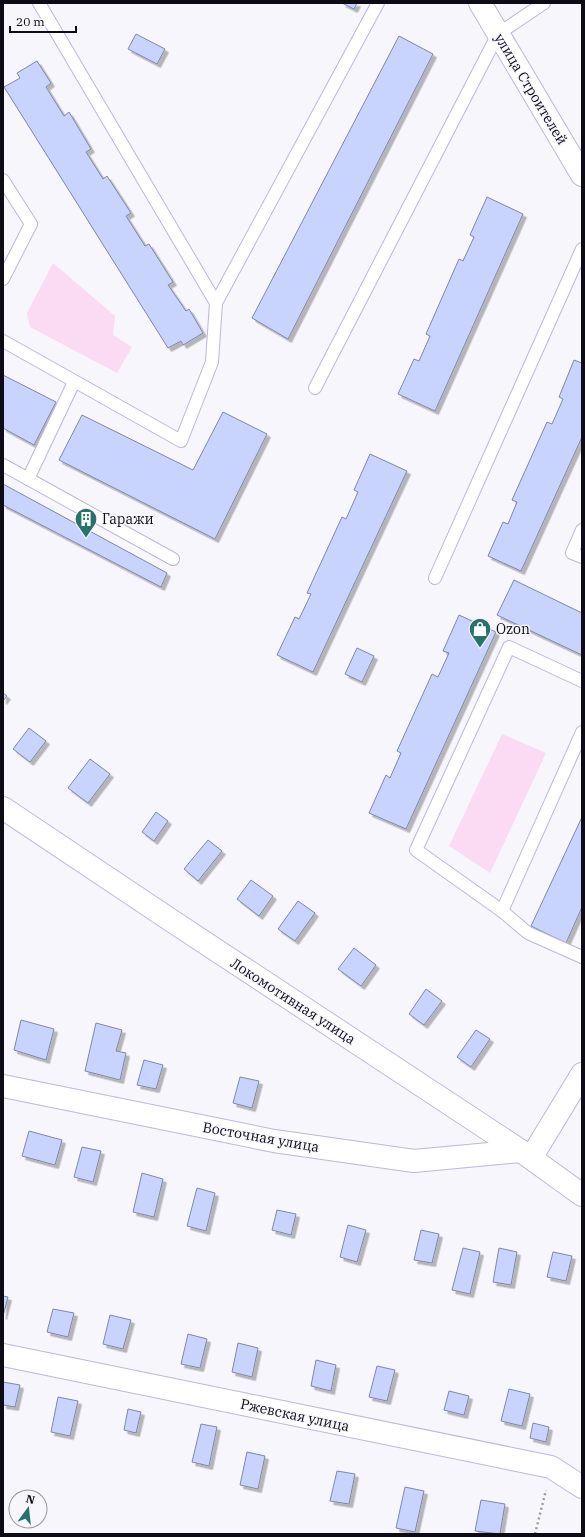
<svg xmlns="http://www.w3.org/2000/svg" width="585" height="1537" font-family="'IBM Plex Serif',serif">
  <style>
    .green { fill: #fbdbf3 }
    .building { fill: #c8d4fd; stroke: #7e87a6; filter: url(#shadow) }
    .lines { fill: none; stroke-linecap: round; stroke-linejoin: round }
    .lane-casing { stroke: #bdb7d9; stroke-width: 14 }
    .street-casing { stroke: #bdb7d9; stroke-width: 24 }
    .path { stroke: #9d9ca5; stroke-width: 2.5; stroke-dasharray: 2 3; stroke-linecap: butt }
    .lane { stroke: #fff; stroke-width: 12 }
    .street { stroke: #fff; stroke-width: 22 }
    .labels { text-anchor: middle; stroke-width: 3; stroke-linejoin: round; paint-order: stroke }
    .street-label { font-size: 14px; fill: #0d0b16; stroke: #f7f6fd }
    .poi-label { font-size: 14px; fill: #0d0b16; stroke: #f7f6fd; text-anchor: start }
  </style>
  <defs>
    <filter id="shadow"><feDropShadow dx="3.5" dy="3.5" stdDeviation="0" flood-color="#0004"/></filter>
  </defs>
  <rect width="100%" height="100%" fill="#f7f6fd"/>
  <g class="green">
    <polygon points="53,263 115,316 113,335 132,347 117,373 30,327 27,313"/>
    <polygon points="502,734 546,753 490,873 449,846"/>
  </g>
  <g class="building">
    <polygon points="342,3 357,3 354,9"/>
    <polygon points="136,34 165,49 157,64 128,49"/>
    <polygon points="399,36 433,54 288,339 252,318"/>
    <polygon points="37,61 51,83 46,87 64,116 69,112 91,149 86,152 103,179 107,176 131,213 126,216 145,246 149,244 173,282 168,285 186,311 189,309 203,333 183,345 181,341 168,348 4,87 20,78 17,73"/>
    <polygon points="487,197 523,214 435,411 398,394 414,359 419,361 430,336 426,334 459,259 463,261 474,237 470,235"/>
    <polygon points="574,360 582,363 582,437 521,571 488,556 503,522 508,524 517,502 512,500 547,422 552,424 563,399 559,397"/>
    <polygon points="3,375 56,402 34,445 3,428"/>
    <polygon points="223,412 267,434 215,539 59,460 82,415 193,470"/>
    <polygon points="370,454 407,471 313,672 277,655 295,617 299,619 311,594 307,593 342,517 346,519 358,492 354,490"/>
    <polygon points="3,484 167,573 161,587 3,505"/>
    <polygon points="514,580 582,613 582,655 497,615"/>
    <polygon points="459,615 496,632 406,829 369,813 386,775 390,778 401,753 397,751 432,674 438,677 449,653 443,651"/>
    <polygon points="357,648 374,656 362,682 345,674"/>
    <polygon points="3,693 7,696 3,701"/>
    <polygon points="29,728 46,741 30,762 13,749"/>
    <polygon points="90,759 110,774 88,803 68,788"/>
    <polygon points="156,812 168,821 154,841 142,832"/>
    <polygon points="582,817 582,907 566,943 531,926"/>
    <polygon points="208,840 222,851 198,881 184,869"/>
    <polygon points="251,880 273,896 259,916 237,899"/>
    <polygon points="298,901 315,913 295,941 278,929"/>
    <polygon points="354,948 376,965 361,986 338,969"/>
    <polygon points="426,989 442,1001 424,1025 409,1014"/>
    <polygon points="21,1020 54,1029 46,1060 14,1050"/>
    <polygon points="96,1023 122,1030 116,1051 126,1053 120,1080 85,1071"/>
    <polygon points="476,1030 490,1039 471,1067 457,1057"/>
    <polygon points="144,1060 163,1065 156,1089 137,1085"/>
    <polygon points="240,1077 259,1081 252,1108 233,1103"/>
    <polygon points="29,1131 62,1140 55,1165 22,1156"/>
    <polygon points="82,1147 101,1151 93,1182 74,1177"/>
    <polygon points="142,1173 163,1179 154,1217 133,1212"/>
    <polygon points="197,1188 215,1193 206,1231 187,1226"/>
    <polygon points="277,1210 296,1214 291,1235 272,1230"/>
    <polygon points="348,1225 366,1230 357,1262 340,1257"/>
    <polygon points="421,1230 439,1234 432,1263 414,1260"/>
    <polygon points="463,1248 480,1252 470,1294 452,1290"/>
    <polygon points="499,1248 517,1252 511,1285 493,1282"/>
    <polygon points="553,1252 572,1256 566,1281 547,1277"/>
    <polygon points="3,1296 8,1297 3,1316"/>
    <polygon points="53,1309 74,1313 68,1337 47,1332"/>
    <polygon points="110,1315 131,1320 123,1349 103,1344"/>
    <polygon points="188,1334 207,1339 200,1368 181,1364"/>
    <polygon points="238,1343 258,1348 252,1377 232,1372"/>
    <polygon points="316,1360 336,1365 331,1391 311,1386"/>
    <polygon points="377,1366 395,1370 387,1401 369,1397"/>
    <polygon points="3,1382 20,1385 15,1407 3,1405"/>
    <polygon points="509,1389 530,1394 522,1426 501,1421"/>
    <polygon points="449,1391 469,1396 464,1415 444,1410"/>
    <polygon points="58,1397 78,1401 70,1436 51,1432"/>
    <polygon points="128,1409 141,1412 136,1433 124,1430"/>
    <polygon points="533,1423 549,1427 546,1442 530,1438"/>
    <polygon points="201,1424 217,1427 209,1466 192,1462"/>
    <polygon points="247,1452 265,1456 258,1489 240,1485"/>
    <polygon points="337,1471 355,1474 349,1504 330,1501"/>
    <polygon points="405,1487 424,1491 415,1532 396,1528"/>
    <polygon points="481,1500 505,1504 500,1534 475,1531"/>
  </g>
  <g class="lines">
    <g class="lane-casing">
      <g id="lane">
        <polyline points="39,3 216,303 378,3"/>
        <polyline points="3,180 31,224 3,279"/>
        <polyline points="3,341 181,441 212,362 216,303"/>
        <polyline points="315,388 498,34 544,3"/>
        <polyline points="3,465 173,559"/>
        <polyline points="28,479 74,382"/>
        <polyline points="582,530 572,553 582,557"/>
        <polyline points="435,578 582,249"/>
        <polyline points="582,732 502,911 528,933 582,957"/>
        <polyline points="502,911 416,850 509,647 582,681"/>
      </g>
    </g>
    <g class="street-casing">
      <g id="street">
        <polyline points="480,3 582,175"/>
        <polyline points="3,808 172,921 521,1151 582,1195"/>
        <polyline points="3,1086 274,1141 414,1161 521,1151"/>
        <polyline points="531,1158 582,1074"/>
        <polyline points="3,1355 551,1467 582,1487"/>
      </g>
    </g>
    <polyline class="path" points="535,1534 546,1490"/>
    <use href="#lane" class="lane"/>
    <use href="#street" class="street"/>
  </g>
  <defs>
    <g id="building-pin" transform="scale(1.15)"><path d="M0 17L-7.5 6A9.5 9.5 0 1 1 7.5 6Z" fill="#28726e" stroke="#f7f6fd"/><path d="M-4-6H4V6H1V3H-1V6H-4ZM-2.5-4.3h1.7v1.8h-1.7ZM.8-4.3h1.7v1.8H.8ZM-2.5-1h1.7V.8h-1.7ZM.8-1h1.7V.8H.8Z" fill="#fff"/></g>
    <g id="shop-pin" transform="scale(1.15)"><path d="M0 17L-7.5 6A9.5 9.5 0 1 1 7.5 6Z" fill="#28726e" stroke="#f7f6fd"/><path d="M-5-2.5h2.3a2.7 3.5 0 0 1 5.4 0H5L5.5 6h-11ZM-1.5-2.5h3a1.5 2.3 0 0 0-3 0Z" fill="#fff"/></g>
  </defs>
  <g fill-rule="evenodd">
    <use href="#building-pin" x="86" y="519"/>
    <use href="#shop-pin" x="480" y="629"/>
  </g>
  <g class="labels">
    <g class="street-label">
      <text transform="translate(531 89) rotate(59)" y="5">улица Строителей</text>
      <text transform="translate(293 1001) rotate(33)" y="5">Локомотивная улица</text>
      <text transform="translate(261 1137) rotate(10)" y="5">Восточная улица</text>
      <text transform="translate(295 1415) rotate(12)" y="5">Ржевская улица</text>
    </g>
    <g class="poi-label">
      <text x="102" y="524">Гаражи</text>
      <text x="496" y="634">Ozon</text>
    </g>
  </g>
  <rect width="585" height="1537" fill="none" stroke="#0d0b16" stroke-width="8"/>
  <g transform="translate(28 1509) rotate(15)"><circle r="19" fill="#f7f6fd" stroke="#9998a1"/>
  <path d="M0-3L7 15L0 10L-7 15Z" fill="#28726e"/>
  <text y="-6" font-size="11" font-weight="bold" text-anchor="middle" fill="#0d0b16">N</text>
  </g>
  <path d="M10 26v6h66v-6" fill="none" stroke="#0d0b16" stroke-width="2"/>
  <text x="16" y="26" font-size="12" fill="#0d0b16" stroke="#f7f6fd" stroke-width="3" paint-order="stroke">20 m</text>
</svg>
